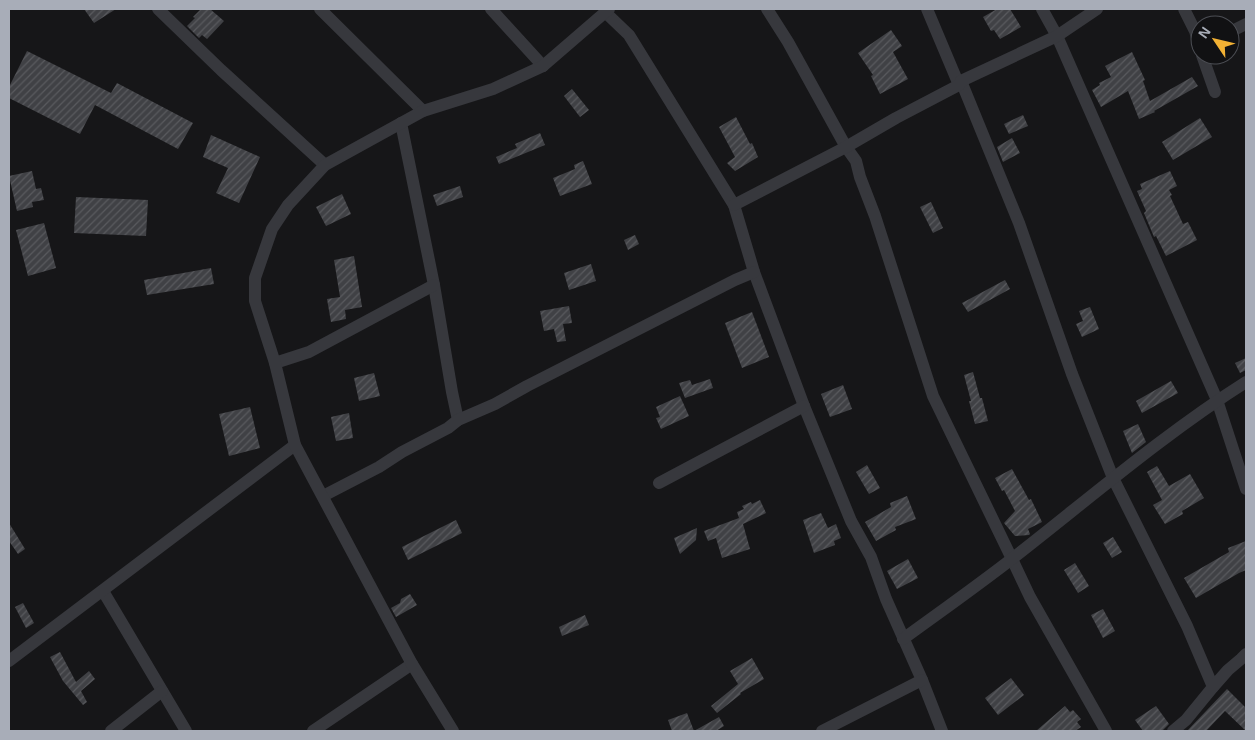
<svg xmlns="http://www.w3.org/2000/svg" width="1255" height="740" font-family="Arial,sans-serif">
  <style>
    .building { fill: url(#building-hatch) }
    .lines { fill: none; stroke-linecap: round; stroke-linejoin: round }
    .minor { stroke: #37383d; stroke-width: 12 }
  </style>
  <defs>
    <pattern id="building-hatch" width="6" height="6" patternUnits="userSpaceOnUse" patternTransform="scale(1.25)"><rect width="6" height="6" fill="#404145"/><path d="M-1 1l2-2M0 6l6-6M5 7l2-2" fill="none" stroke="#595a5e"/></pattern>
  </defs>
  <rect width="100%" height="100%" fill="#161618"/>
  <g class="building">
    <polygon points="84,9 116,9 94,23"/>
    <polygon points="201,9 210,9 224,21 207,39 202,35 199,38 187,26 195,18 193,17"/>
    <polygon points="997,9 1010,9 1021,27 1000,39 994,30 991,31 983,17"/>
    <polygon points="891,30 902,46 893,52 908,79 880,94 871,76 873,75 858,53"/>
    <polygon points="27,51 111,93 117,83 193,123 178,149 95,105 80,134 9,98 9,87"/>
    <polygon points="1132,52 1145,80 1143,81 1150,101 1192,77 1198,86 1154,111 1155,112 1139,119 1128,91 1101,107 1092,90 1100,85 1099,83 1111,77 1105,66"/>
    <polygon points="572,89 589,110 580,117 564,96"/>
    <polygon points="1023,115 1028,126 1009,134 1004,124"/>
    <polygon points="736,117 750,144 752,143 758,157 735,171 727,163 735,157 719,127"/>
    <polygon points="1200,118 1212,137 1173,160 1162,142"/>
    <polygon points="540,133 545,145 499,164 496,157 517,148 515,144"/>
    <polygon points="211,135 260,157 239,203 216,193 228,168 203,157"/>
    <polygon points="1012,138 1020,153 1003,162 997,147"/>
    <polygon points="583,161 592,184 560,196 553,178 575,169 574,165"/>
    <polygon points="32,171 36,189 41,188 44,200 32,202 33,207 17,211 9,176"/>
    <polygon points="1170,171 1177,186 1169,190 1172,195 1170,196 1183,224 1188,222 1197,240 1166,256 1156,236 1154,237 1144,213 1146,211 1137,191 1142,189 1140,184"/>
    <polygon points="460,186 463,197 437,206 433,195"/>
    <polygon points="342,194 351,214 326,226 316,207"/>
    <polygon points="76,197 148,200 146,236 74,233"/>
    <polygon points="931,202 943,228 933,233 920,207"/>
    <polygon points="44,223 56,268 28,276 16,230"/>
    <polygon points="635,235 639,244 628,250 624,240"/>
    <polygon points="354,256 362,307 345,310 346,319 331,322 327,299 340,297 334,260"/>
    <polygon points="591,264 596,281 569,290 564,273"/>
    <polygon points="211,268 214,284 147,295 144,280"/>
    <polygon points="1005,280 1010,289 968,312 962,303"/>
    <polygon points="569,306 572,323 563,324 566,341 557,342 554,329 544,331 540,311"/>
    <polygon points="1090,307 1099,329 1082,337 1076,324 1083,321 1079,311"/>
    <polygon points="752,312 769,357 742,368 725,323"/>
    <polygon points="1246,358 1246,370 1240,373 1235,363"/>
    <polygon points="973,372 980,398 982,398 988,421 975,424 969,401 971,401 964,375"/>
    <polygon points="374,373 380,396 359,401 354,378"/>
    <polygon points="710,379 713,388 685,398 679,383 690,380 692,385"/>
    <polygon points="1171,381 1178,393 1142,413 1136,401"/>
    <polygon points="843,385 852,409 830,417 821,394"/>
    <polygon points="680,396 689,416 661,429 656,418 660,417 656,407"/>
    <polygon points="250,407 260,448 229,456 219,414"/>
    <polygon points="349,413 353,438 336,441 331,417"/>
    <polygon points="1138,424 1146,442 1132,453 1123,431"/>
    <polygon points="867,465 880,488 869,494 856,472"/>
    <polygon points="1157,466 1169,486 1190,474 1204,498 1182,511 1183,514 1165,524 1153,505 1162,500 1147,472"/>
    <polygon points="1012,469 1029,500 1031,499 1042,522 1028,529 1030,534 1029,535 1015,536 1004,523 1015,511 1004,490 1002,491 995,478"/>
    <polygon points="907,496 916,519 895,527 896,530 876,541 865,522 891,507 890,503"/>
    <polygon points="760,500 766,513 743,524 750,549 722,558 716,538 708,541 704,531 739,518 737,512 744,509 742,506 751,502 752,504"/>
    <polygon points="821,513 828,528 836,524 841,538 834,541 835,545 814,553 803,520"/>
    <polygon points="456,520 462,533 408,560 402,547"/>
    <polygon points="9,523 25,549 18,554 9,541"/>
    <polygon points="697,528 696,540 680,554 674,538"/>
    <polygon points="1113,537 1122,552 1112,558 1103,543"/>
    <polygon points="1246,541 1246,570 1239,573 1196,598 1184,578 1229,552 1228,548"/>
    <polygon points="908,559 918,578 897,589 887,571"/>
    <polygon points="1075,563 1089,586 1078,593 1064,570"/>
    <polygon points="410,594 417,605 396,617 391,608 400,603 401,599"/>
    <polygon points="23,603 34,623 26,628 15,607"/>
    <polygon points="1103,609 1115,631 1103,638 1091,615"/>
    <polygon points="585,615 589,625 562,636 559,627"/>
    <polygon points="60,652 76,682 89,671 95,679 81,691 87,702 83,705 63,681 50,657"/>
    <polygon points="752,658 764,679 740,693 741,694 717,713 711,706 738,684 730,671"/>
    <polygon points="1011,678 1024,695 998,715 985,698"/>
    <polygon points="1227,689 1246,708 1246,731 1225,711 1206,731 1187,731"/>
    <polygon points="1065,706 1070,712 1073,710 1081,719 1077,722 1081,727 1075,731 1036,731"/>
    <polygon points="1156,706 1169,724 1162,731 1143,731 1135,720"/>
    <polygon points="687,713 694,731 719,717 724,726 716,731 672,731 668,720"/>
  </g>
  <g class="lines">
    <g class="minor">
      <polyline points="158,9 221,70 325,165"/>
      <polyline points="320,9 423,111"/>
      <polyline points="491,9 543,66"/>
      <polyline points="767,9 788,42 846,147 856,161 860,177 875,216 933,396 1012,559 1030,597 1106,731"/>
      <polyline points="927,9 959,85"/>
      <polyline points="1042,9 1057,36 1217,400 1246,489"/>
      <polyline points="1184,9 1195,31 1200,49"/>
      <polyline points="605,12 629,35 734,205 754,272 804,406 851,521 871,557 886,599 922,680 942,731"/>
      <polyline points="1230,32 1246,24"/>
      <polyline points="1202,55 1215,92"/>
      <polyline points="961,81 1019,223 1072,374 1113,478 1187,626 1213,687"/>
      <polyline points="401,123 434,285 452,392 458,420"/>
      <polyline points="734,205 846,147 896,118 959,85 961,81 1057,36 1097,9"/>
      <polyline points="275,363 309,352 434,285"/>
      <polyline points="659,483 804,406"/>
      <polyline points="323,496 379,467 402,452 448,428 458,420 495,404 527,386 735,280 754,272"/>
      <polyline points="103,591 186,731"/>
      <path d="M 903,639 C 940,612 977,586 1013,558 C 1090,498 1164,434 1246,382"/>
      <polyline points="9,661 295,445"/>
      <polyline points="111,731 162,691"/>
      <polyline points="313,731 412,664"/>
      <polyline points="453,731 412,664 295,445 275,363 255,301 255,278 272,229 288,205 325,165 423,111 493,89 543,66 609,9"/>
      <polyline points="822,731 922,680"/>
      <polyline points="1173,731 1186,720 1213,687 1228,670 1241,659 1246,654"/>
    </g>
  </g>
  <rect width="1255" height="740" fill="none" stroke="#a8adb8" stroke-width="20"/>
  <g transform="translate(1215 40) rotate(305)"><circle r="24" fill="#111113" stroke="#4d4f55"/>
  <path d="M0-4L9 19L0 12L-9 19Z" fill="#f2b134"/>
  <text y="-8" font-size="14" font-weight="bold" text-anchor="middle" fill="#a8adb8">N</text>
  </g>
</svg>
